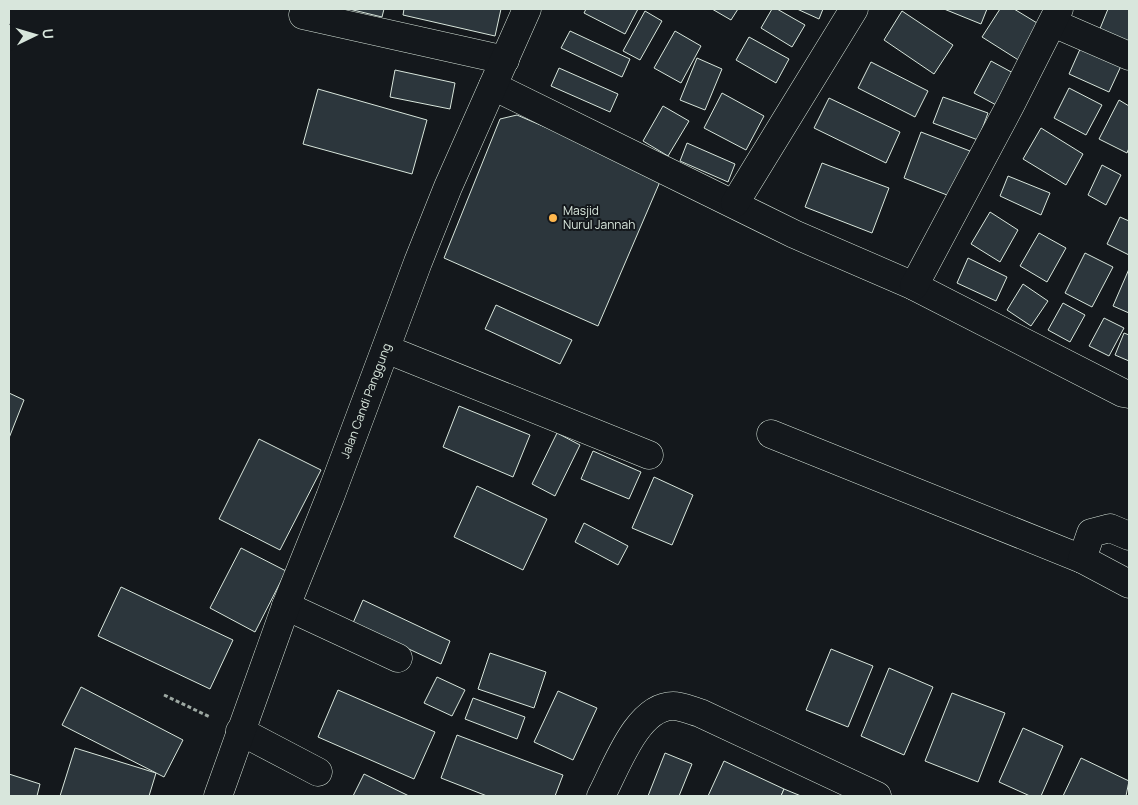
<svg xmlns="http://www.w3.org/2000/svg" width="1138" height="805" font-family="Manrope,sans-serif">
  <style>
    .building { fill: #2c363c; stroke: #d8e6dc }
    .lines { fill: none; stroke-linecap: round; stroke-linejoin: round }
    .minor-casing { stroke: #d8e6dc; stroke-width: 29 }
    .major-casing { stroke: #d8e6dc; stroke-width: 29 }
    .path { stroke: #9da8a2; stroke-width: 3; stroke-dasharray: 4 2.5; stroke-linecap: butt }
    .minor { stroke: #14181c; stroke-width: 28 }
    .major { stroke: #14181c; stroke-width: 28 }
    .poi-dot { fill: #ffb74d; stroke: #14181c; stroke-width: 2 }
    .labels { text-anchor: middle; stroke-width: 4; stroke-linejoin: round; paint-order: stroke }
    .poi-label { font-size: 12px; fill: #d8e6dc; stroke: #14181c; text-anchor: start }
    .street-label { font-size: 12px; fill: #d8e6dc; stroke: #14181c }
  </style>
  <rect width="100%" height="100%" fill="#14181c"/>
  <g class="building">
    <polygon points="349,9 384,9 382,17"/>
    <polygon points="404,9 501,9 495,36 403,15"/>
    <polygon points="586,9 638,9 625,34 584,13"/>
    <polygon points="712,9 738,9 731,20"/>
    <polygon points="772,9 777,9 805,25 792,47 761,28"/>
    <polygon points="797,9 823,9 819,19"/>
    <polygon points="944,9 987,9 981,24"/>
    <polygon points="1000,9 1014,9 1042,26 1020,61 982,37"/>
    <polygon points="1108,9 1129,9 1129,43 1099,31"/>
    <polygon points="645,11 662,21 640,60 623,51"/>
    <polygon points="902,11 953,45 934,74 884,40"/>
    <polygon points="570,31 630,59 622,77 561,48"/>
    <polygon points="675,31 701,46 681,83 654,68"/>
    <polygon points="749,37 789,59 776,83 736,60"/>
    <polygon points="1081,47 1121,66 1109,92 1069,74"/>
    <polygon points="697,58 722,69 705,110 680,100"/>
    <polygon points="991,61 1015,74 998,106 974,93"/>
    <polygon points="871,62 928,91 915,117 858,88"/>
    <polygon points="559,68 618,94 610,112 551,86"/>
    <polygon points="395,70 455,83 450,109 390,97"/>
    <polygon points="1069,88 1102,105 1086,135 1054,118"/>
    <polygon points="318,89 427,120 412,174 303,144"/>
    <polygon points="722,93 764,116 746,150 704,128"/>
    <polygon points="943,97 988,113 978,140 933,123"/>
    <polygon points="829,98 900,132 886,163 814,128"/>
    <polygon points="1119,100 1129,106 1129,148 1127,153 1099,139"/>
    <polygon points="663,106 689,121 668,156 643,141"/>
    <polygon points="517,115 662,177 598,326 444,258 500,119"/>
    <polygon points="1041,128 1083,154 1066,185 1023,159"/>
    <polygon points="921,132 970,151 952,197 904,178"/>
    <polygon points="687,143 735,164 728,182 680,161"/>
    <polygon points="822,163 889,188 872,233 805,207"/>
    <polygon points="1102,165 1121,175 1106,205 1088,195"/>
    <polygon points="1008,176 1050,193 1041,215 1000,196"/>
    <polygon points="990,212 1018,230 1000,262 971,244"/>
    <polygon points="1120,217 1129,221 1129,255 1107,244"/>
    <polygon points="1039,233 1066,248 1047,282 1020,266"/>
    <polygon points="1085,253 1113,267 1092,307 1065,293"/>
    <polygon points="968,258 1007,277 996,301 957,283"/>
    <polygon points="1129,269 1129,313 1113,306"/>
    <polygon points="1023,284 1048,301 1031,326 1007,310"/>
    <polygon points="1063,303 1085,315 1070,342 1048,330"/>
    <polygon points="496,305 572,340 560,364 485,329"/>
    <polygon points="1104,318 1124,328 1109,356 1089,346"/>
    <polygon points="1124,333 1129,335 1129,361 1115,355"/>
    <polygon points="9,393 24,400 9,438"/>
    <polygon points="459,406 530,435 513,477 443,447"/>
    <polygon points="557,433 580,445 555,496 532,484"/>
    <polygon points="259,439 321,470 280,550 219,519"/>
    <polygon points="593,451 641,472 629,499 581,479"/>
    <polygon points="654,477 693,495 672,545 632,528"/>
    <polygon points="477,486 547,519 523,570 454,537"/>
    <polygon points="584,523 628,546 618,565 575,542"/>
    <polygon points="241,548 286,571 255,632 210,608"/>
    <polygon points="121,587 233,640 210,689 98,636"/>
    <polygon points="363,600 450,641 441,664 353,623"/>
    <polygon points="831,649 873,666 848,727 806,710"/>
    <polygon points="490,653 546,672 534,708 478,689"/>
    <polygon points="889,668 933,687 904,755 861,736"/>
    <polygon points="437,677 465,690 452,716 424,703"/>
    <polygon points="81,687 183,740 164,777 62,725"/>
    <polygon points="338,690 435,732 414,779 318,737"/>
    <polygon points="558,691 597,708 573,760 534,742"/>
    <polygon points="952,693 1005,713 978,782 925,761"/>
    <polygon points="473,698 525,717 517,739 465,719"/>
    <polygon points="1023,728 1063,746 1041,796 1030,796 999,782"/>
    <polygon points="457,735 563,775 555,796 487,796 441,778"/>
    <polygon points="75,748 156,773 149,796 60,796"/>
    <polygon points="665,753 692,764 679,796 648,796"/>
    <polygon points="1081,758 1129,781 1126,796 1063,796"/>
    <polygon points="724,761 784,789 781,796 708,796"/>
    <polygon points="9,774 40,784 37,796 9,796"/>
    <polygon points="364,774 409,796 353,796"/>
    <polygon points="784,789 801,796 781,796"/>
  </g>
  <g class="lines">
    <g class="minor-casing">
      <g id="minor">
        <polyline points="303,15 505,60"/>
        <polyline points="1053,23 1129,56"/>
        <polyline points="493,86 794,234 914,286 1123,393 1129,394"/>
        <polyline points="735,203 854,9"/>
        <polyline points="914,286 1011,104 1059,9"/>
        <polyline points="386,349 649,455"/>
        <polyline points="771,434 1082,559"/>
        <polyline points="1129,536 1110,528 1091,533 1082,559 1129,584"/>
        <polyline points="286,606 398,658"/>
        <polyline points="240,731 318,772"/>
        <path d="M 601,796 C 616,768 637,706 673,706 C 682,706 692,711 700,713 L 877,796"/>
      </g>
    </g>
    <g class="major-casing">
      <g id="major">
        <path id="s1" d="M 218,796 L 286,606 L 330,497 L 418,262 L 448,187 L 527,9"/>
      </g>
    </g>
    <polyline class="path" points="164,695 210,717"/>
    <use href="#minor" class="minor"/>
    <use href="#major" class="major"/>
  </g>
  <circle class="poi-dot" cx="553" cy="218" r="5"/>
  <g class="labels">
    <g class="poi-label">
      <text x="563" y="215">Masjid<tspan x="563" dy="14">Nurul Jannah</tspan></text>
    </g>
    <g class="street-label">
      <text dy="4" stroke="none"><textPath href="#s1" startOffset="422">Jalan Candi Panggung</textPath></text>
    </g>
  </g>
  <rect width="1138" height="805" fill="none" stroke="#d8e6dc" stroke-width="20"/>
  <g transform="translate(35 35) rotate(85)" stroke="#14181c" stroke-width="4" paint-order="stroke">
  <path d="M0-4L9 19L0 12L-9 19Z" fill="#d8e6dc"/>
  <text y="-8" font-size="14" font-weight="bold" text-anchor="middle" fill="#d8e6dc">U</text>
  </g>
</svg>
